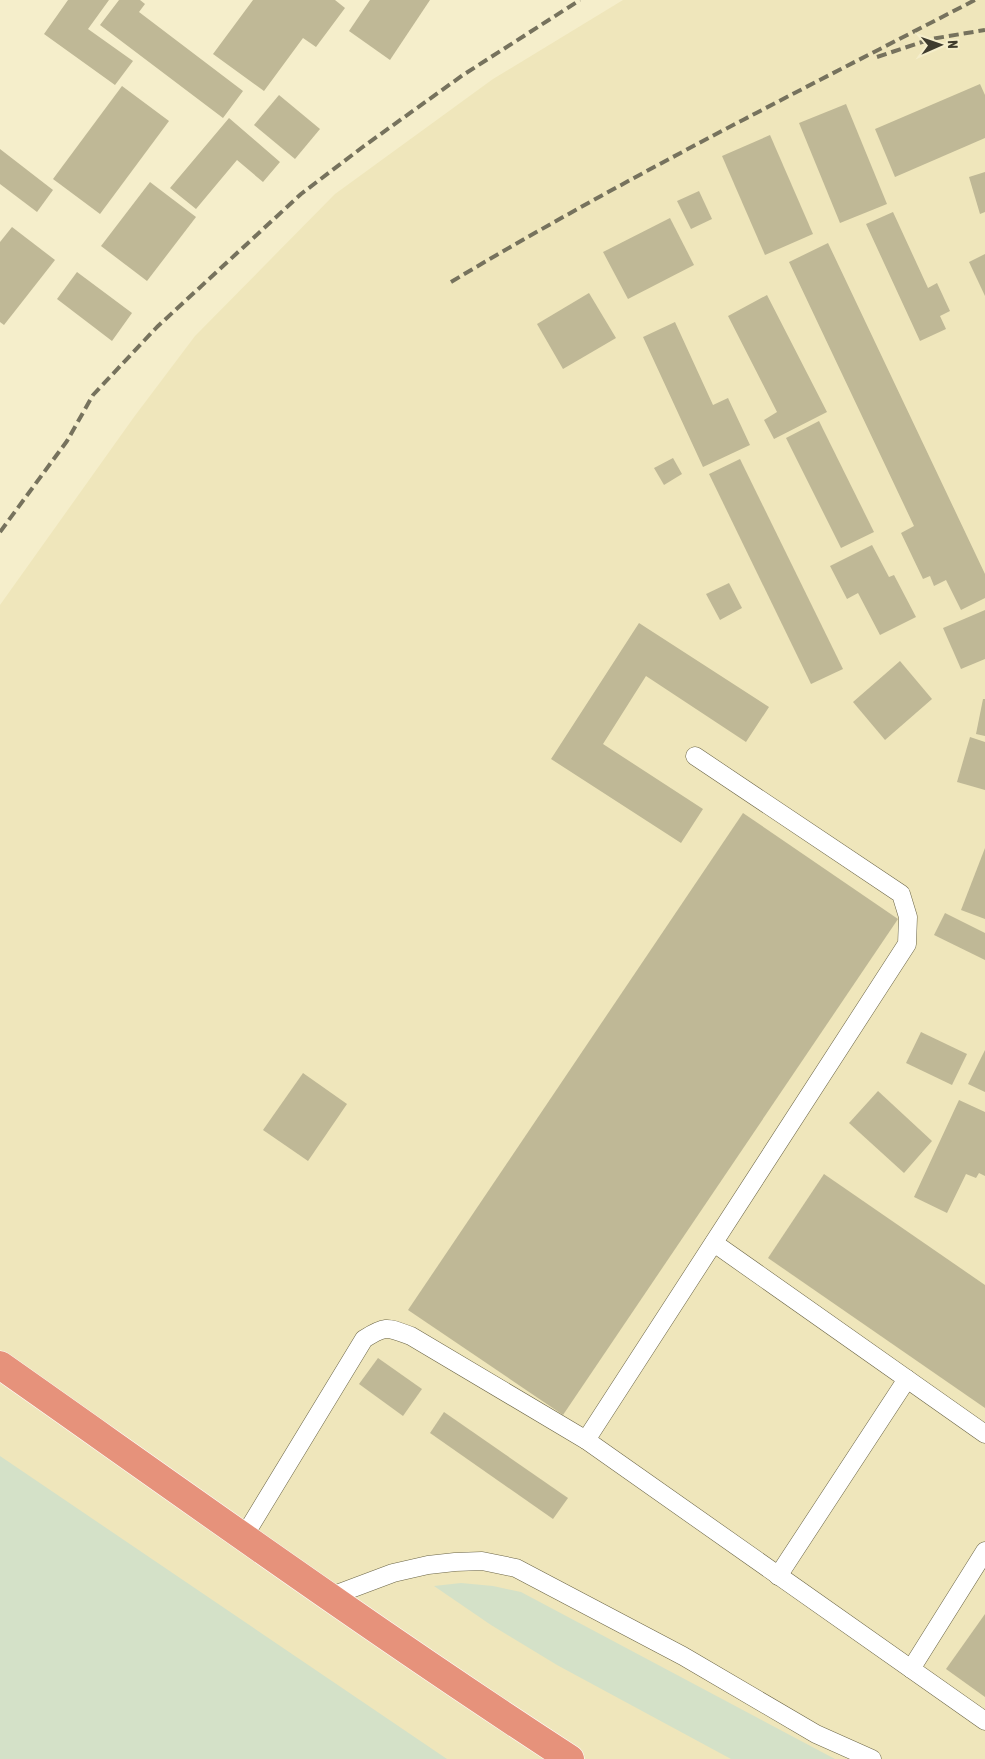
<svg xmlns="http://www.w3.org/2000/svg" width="985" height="1759" font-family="'Asap Condensed',sans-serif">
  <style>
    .built { fill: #efe6bb }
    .green { fill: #d4e1c8 }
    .building { fill: #bfb896 }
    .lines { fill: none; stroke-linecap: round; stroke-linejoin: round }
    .service-casing { stroke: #6b6546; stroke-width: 19 }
    .trunk-casing { stroke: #fff; stroke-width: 29 }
    .service { stroke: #fff; stroke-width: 18 }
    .trunk { stroke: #e6927b; stroke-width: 28 }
    .rail { stroke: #76725d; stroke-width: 4; stroke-dasharray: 10 5; stroke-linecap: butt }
  </style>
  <rect width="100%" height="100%" fill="#f5eecb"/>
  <polygon class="built" points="623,0 985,0 985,1759 0,1759 0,605 134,417 195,336 335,194 493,79"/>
  <g class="green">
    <polygon points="0,1456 447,1759 0,1759"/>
    <polygon points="461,1583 493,1586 521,1592 835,1759 731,1759 557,1665 491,1625 434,1586"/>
  </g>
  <g class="building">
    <polygon points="68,0 109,0 88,29 133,61 115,85 44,34"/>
    <polygon points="119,0 140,0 145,4 139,12 243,91 223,118 100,25"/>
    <polygon points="253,0 335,0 345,8 316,47 303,38 264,91 213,54"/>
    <polygon points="370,0 430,0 390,60 349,31"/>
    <polygon points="980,84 985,95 985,138 895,177 875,129"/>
    <polygon points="122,86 169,121 100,214 53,179"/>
    <polygon points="279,95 320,129 295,159 254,125"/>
    <polygon points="846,104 887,204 840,223 799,123"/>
    <polygon points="229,118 280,162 263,182 237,160 196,209 170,188"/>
    <polygon points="770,135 813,234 765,255 722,156"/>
    <polygon points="0,149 53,190 37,212 0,184"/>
    <polygon points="985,172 985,212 980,214 969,177"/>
    <polygon points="150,182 196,217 147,281 101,246"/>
    <polygon points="699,191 712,219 691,229 677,201"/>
    <polygon points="893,212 928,288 937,283 950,311 940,316 946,329 920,341 866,224"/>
    <polygon points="670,218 694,265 628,299 603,252"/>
    <polygon points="12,227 55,260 4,325 0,322 0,242"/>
    <polygon points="828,243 985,574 985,598 961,610 946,580 934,586 930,576 923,579 901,533 914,526 789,262"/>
    <polygon points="985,254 985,296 969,262"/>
    <polygon points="77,272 132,313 112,341 57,299"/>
    <polygon points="589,293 616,338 563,369 537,324"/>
    <polygon points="767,295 827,412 774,439 764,420 777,412 728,316"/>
    <polygon points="675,322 713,405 728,398 750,445 703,467 643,337"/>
    <polygon points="819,421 874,532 841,548 786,438"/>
    <polygon points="673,458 682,474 664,485 654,468"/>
    <polygon points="740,459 843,669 811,684 709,474"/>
    <polygon points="872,545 889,577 894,575 916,617 880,635 858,593 847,599 830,566"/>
    <polygon points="729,583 742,608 720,620 706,594"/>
    <polygon points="985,610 985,659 961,669 943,628"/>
    <polygon points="639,623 769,707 746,742 646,676 603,744 703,809 681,843 551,759"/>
    <polygon points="900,661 932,699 885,740 853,702"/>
    <polygon points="983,699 985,699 985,736 976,734"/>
    <polygon points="970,737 985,742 985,790 957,782"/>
    <polygon points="743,813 898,919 563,1415 408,1310"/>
    <polygon points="985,848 985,919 961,910"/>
    <polygon points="945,913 985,933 985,960 934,935"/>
    <polygon points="921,1032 967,1054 952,1085 906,1063"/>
    <polygon points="985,1050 985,1092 968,1084"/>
    <polygon points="303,1073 347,1104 308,1161 263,1130"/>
    <polygon points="878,1091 932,1141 904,1173 849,1123"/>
    <polygon points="959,1100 985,1112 985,1176 979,1173 976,1178 966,1174 947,1213 914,1197"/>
    <polygon points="824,1174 985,1285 985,1408 768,1258"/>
    <polygon points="378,1358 422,1389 403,1416 359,1384"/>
    <polygon points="444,1412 568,1498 553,1519 430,1433"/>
    <polygon points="985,1614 985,1697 946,1669"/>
  </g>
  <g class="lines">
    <g class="service-casing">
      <g id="service">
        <polyline points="714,1243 985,1434"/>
        <polyline points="586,1440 907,944 908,917 901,894 695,756"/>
        <path d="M 243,1538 L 364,1339 C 386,1325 387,1327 411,1336 L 586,1440 L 985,1721"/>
        <polyline points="778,1576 907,1379"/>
        <polyline points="329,1597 393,1573 428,1565 455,1562 482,1561 516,1568 683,1656 816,1734 872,1759"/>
        <polyline points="911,1669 985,1551"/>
      </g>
    </g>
    <g class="trunk-casing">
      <path id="trunk" d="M 0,1365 C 189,1498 376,1633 570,1759"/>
    </g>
    <use href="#service" class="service"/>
    <use href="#trunk" class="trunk"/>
    <g class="rail">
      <polyline points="877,57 931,39 985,30"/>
      <path d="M 451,282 C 621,180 799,91 975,0"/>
      <polyline points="0,532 67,441 93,395 157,327 301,194 364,146 463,75 580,0"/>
    </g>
  </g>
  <g transform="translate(940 45) rotate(88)" stroke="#f5eecb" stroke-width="4" paint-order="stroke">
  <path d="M0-4L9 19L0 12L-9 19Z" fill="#3f3c2e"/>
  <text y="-8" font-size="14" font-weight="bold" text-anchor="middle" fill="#3f3c2e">N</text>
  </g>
</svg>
